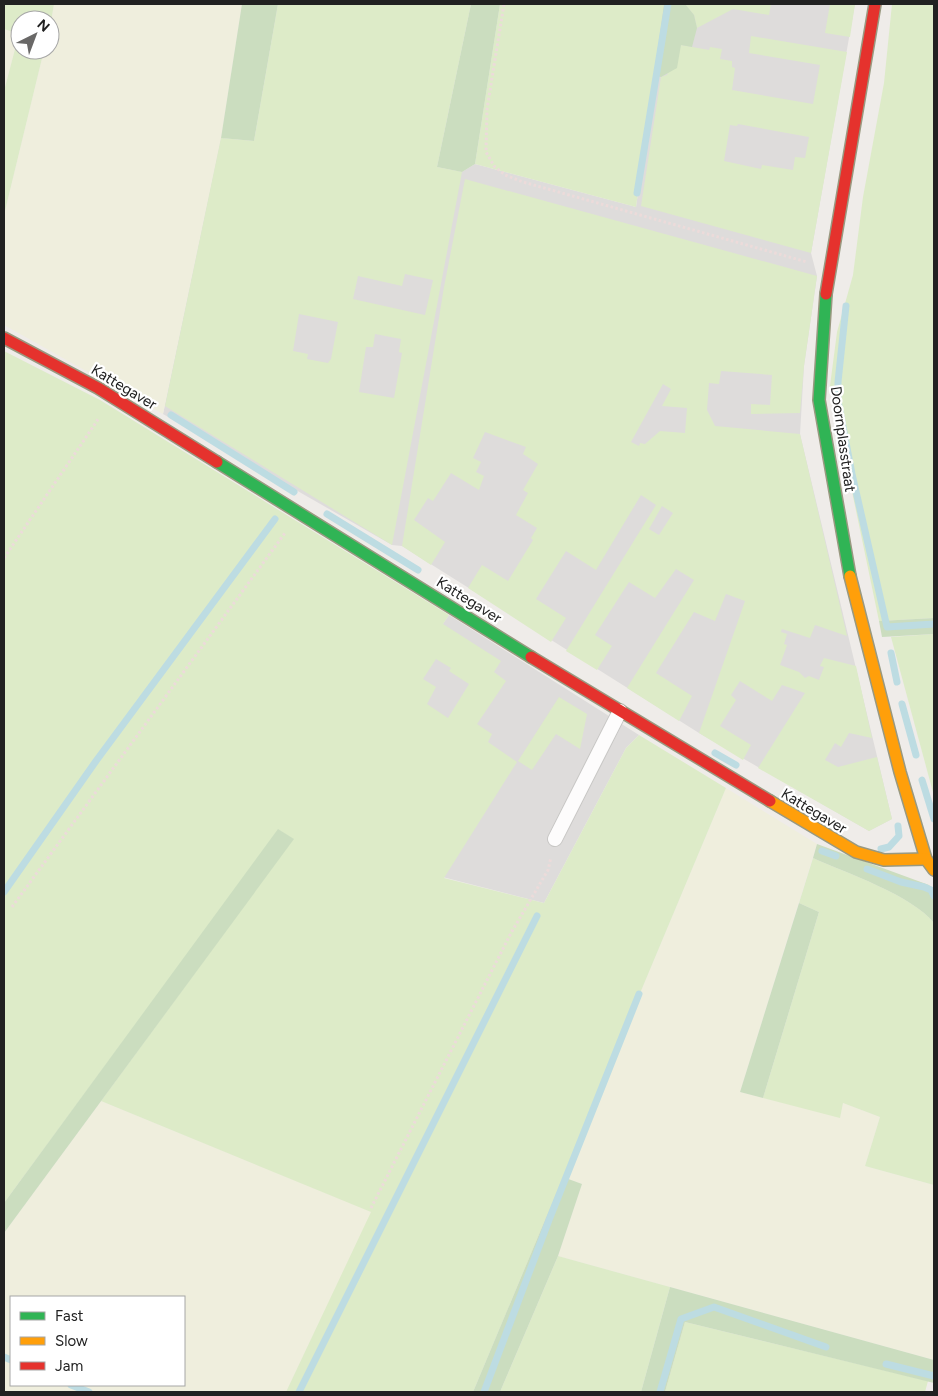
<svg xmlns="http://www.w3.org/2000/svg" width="938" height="1396" font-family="Figtree,sans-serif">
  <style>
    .residential { fill: #dedcdb }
    .farmland { fill: #efeedd; fill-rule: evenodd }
    .grass { fill: #ddebc8; fill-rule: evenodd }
    .forest { fill: #cbddbf }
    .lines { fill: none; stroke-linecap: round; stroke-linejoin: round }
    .stream { stroke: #bddce2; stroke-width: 7 }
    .lane-casing { stroke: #c8c7c5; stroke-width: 16 }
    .fast-casing { stroke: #999980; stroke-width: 14 }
    .slow-casing { stroke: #999980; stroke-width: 14 }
    .jam-casing { stroke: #999980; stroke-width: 14 }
    .path { stroke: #ecdbda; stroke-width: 3; stroke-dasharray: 2.5 2.5; stroke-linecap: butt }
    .lane { stroke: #fdfcfc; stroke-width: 14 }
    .fast { stroke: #30b455; stroke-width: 11 }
    .slow { stroke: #ff9f0a; stroke-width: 11 }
    .jam { stroke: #e5322d; stroke-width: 11 }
    .labels { text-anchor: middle; stroke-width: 4.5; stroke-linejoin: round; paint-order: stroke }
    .street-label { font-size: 15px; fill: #212121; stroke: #fff }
  </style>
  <rect width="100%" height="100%" fill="#efece9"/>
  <g class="residential">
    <polygon points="664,4 855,4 811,253 817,276 804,366 800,434 892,819 869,831 699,733 402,546 392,545 163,414 221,138 462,172 475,164 636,207"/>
    <polygon points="449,615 639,735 626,748 544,903 294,839"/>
  </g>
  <g class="farmland">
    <polygon points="54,4 242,4 221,138 163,414 4,325 4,215 44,50 50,50 50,27"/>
    <polygon points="4,29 19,34 4,91"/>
    <polygon points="726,788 817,844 740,1092 840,1117 843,1103 880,1117 865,1166 934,1185 934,1360 558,1256 582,1184 563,1177"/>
    <path d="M 101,1101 L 372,1212 L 286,1392 L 4,1392 L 4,1233 ZM 11,1297 L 184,1297 L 184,1385 L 11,1385 Z"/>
  </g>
  <g class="grass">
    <polygon points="4,4 54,4 50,27 50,20 20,20 20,50 44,50 4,215 4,91 19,34 4,29"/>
    <path d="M 278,4 L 471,4 L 437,167 L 462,172 L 392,545 L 165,406 L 221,138 L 254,141 ZM 405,274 L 433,280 L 425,315 L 353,299 L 358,276 L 402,286 ZM 299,314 L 338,322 L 331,359 L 328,363 L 307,359 L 308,354 L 293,351 ZM 375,334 L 401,339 L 399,352 L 402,353 L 394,398 L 359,392 L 366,347 L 373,347 Z"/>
    <polygon points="500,4 664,4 636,207 475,164"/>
    <polygon points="685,4 771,4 769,15 733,9 697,28 694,15"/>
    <polygon points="830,4 855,4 850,37 825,33"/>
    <polygon points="892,4 934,4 934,618 879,621 830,386 837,332 853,275 863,197 884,83"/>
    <path d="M 751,36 L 847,52 L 811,253 L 641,206 L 661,77 L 667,75 L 681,45 L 709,50 L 710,47 L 722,49 L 720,59 L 732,61 L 732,67 L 735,68 L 732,90 L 813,104 L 820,65 L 749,53 ZM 738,124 L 809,137 L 805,158 L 795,157 L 793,170 L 762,165 L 761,169 L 724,161 L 730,125 L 737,126 Z"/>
    <path d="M 465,179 L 817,276 L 804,366 L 800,413 L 751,414 L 751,404 L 770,405 L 772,375 L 721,371 L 719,384 L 709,383 L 707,410 L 715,426 L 800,434 L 847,636 L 815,625 L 810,638 L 782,629 L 781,632 L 787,634 L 784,644 L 787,645 L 780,665 L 799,672 L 805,678 L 809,676 L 819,680 L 824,667 L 820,666 L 824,658 L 856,666 L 872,738 L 849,733 L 841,747 L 835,743 L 825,760 L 838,767 L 877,757 L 892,819 L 869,831 L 758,768 L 805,693 L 782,685 L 772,701 L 740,681 L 731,695 L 736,700 L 720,726 L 751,745 L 743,760 L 699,733 L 745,601 L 726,594 L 715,621 L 694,612 L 656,673 L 692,696 L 679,721 L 627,688 L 694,580 L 676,569 L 655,598 L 629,582 L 595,635 L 612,646 L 597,670 L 566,651 L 656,505 L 641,495 L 596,570 L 566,551 L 536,599 L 566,618 L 551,642 L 468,588 L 482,565 L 508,581 L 533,540 L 531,538 L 537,528 L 516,515 L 528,493 L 523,490 L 538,464 L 523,454 L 526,447 L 485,432 L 473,458 L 481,462 L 476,472 L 484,476 L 479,490 L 451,473 L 433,501 L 428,498 L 414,520 L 445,542 L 431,565 L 402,546 L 444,287 ZM 663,384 L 671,389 L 662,406 L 687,408 L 685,433 L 660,431 L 645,444 L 640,443 L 639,446 L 631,442 ZM 662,506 L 673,513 L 659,535 L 649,529 Z"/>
    <path d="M 4,351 L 100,400 L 449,615 L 443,624 L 501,661 L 494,672 L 506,681 L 477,724 L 492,734 L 488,742 L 517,762 L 444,878 L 544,903 L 626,748 L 639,735 L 726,788 L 473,1392 L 286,1392 L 371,1212 L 101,1101 L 293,839 L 279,830 L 4,1203 ZM 436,659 L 451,668 L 449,671 L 469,684 L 448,718 L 427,704 L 436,687 L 423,679 Z"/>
    <polygon points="934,634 934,796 891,637"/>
    <polygon points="559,697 587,714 580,749 556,734 532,770 518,761"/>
    <path d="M 813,858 C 846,873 912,895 934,923 L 934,1185 L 865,1166 L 880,1117 L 843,1103 L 840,1118 L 763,1098 L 819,912 L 799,903 Z"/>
    <polygon points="558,1256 670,1287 641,1392 500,1392"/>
    <polygon points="685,1322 928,1381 925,1392 665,1392"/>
  </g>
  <g class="forest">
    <polygon points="242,4 278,4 254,141 221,138"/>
    <polygon points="471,4 500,4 475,164 462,172 437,167"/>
    <polygon points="664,4 685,4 694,15 697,28 692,47 681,45 677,68 661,77 654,75"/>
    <polygon points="934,618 934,634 882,637 879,621"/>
    <polygon points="278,829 294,839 4,1233 4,1203"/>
    <path d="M 817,844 L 929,885 L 934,891 L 934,923 C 912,895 846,873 813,858 Z"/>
    <polygon points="799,903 819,912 763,1098 740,1092"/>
    <polygon points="563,1177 582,1184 558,1256 500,1392 473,1392"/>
    <polygon points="670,1287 934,1360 934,1383 685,1322 665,1392 641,1392"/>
  </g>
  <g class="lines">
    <g class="stream">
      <polyline points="637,193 668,4"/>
      <polyline points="846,306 838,382 838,401 852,474 887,627 934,624"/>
      <polyline points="171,415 294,492"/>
      <polyline points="327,514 418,570"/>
      <polyline points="891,653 897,682"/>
      <polyline points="902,704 916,755"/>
      <polyline points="715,753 736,765"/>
      <polyline points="922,780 934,819"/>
      <polyline points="881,849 889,847 899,836 898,826"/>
      <polyline points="822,851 836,856"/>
      <polyline points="867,869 901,882 924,887 931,890 934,896"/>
      <polyline points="4,892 96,761 275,519"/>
      <polyline points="4,1357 11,1360"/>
      <polyline points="886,1364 934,1376"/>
      <polyline points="71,1385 89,1392"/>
      <polyline points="299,1392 537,916"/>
      <polyline points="484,1392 549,1220 639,994"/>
      <polyline points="660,1392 681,1319 714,1307 826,1347"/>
    </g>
    <g class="lane-casing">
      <polyline id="lane" points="555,839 620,711"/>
    </g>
    <g class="fast-casing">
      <g id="fast">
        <polyline points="826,294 819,400 850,576"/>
        <polyline points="217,462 531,657"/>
      </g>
    </g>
    <g class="slow-casing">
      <g id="slow">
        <polyline points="850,576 900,772 926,859 934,870"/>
        <polyline points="770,801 856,852 884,860 926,859"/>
      </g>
    </g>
    <g class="jam-casing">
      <g id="jam">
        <polyline points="826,294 875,4"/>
        <polyline points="4,338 98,388 217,462"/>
        <polyline points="531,657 770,801"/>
      </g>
    </g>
    <g class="path">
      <polyline points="504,4 487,109 486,152 494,166 505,175 523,182 807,262"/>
      <polyline points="4,558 99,418"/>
      <polyline points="12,907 285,533"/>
      <polyline points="371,1208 511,933 548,870 551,857"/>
    </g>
    <use href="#lane" class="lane"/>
    <use href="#fast" class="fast"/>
    <use href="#slow" class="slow"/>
    <use href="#jam" class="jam"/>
  </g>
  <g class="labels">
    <g class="street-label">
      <text transform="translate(124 387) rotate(31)" y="5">Kattegaver</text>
      <text transform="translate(843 439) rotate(82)" y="5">Doornplasstraat</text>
      <text transform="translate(469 600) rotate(32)" y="5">Kattegaver</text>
      <text transform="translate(814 811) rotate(31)" y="5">Kattegaver</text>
    </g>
  </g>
  <rect width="938" height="1396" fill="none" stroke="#212121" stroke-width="10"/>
  <rect x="10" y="1296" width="175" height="90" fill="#ffffff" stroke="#a6a6a6"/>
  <rect x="20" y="1312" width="25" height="8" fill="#30b455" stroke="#a6a6a6"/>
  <text x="55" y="1321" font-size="15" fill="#212121">Fast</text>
  <rect x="20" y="1337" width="25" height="8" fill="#ff9f0a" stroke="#a6a6a6"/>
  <text x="55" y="1346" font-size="15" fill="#212121">Slow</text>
  <rect x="20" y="1362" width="25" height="8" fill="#e5322d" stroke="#a6a6a6"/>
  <text x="55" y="1371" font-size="15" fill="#212121">Jam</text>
  <g transform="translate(35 35) rotate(42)"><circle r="24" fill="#ffffff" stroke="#a6a6a6"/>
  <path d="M0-4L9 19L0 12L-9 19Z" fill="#696867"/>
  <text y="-8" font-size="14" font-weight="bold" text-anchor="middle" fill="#212121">N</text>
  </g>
</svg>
